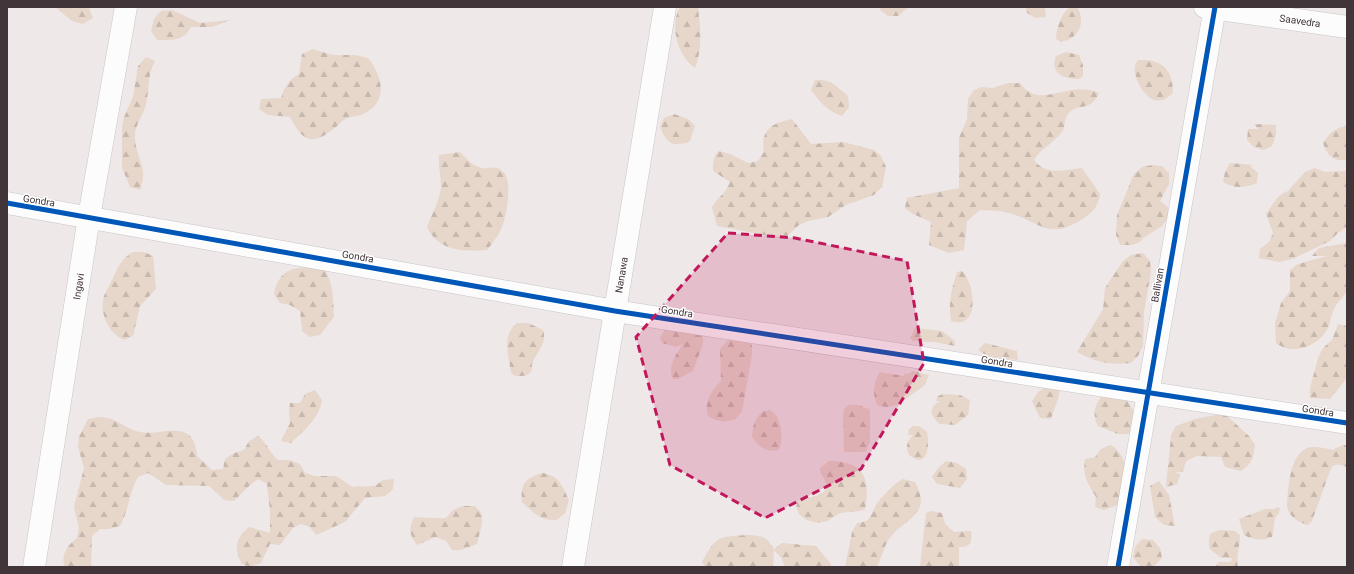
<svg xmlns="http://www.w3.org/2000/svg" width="1354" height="574" font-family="Roboto,sans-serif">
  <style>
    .forest { fill: url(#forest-firs) }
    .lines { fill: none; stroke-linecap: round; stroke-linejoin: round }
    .minor-casing { stroke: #cac4c6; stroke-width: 23 }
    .minor { stroke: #fcfcfc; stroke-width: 22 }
    .cycleway-casing { stroke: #fff; stroke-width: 8 }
    .cycleway { stroke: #0057b8; stroke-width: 5 }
    .marked { fill: #c2185b; fill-opacity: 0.2; stroke: #c2185b; stroke-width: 3; stroke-dasharray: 8 5; stroke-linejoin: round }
    .labels { text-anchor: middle; stroke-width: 3; stroke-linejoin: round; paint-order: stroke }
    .street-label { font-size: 10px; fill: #42353a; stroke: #fff }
  </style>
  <defs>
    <pattern id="forest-firs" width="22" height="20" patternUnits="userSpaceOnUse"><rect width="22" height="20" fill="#e7d6ca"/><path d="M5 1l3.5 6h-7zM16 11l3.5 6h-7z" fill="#c7b8ae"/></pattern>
  </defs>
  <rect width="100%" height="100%" fill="#eee8e9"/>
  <g class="forest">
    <polygon points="55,7 86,7 89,8 93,18 83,24 72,21"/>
    <path d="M 680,7 L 698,7 C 700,27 703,49 695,68 C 678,56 669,26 680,7 Z"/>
    <polygon points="881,7 909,7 898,16 888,16 880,10"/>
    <polygon points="1026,7 1045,7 1046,17 1035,18 1026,12"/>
    <path d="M 1070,7 L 1077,7 C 1084,17 1082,32 1070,39 C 1067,41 1064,40 1061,42 L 1056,39 C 1057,27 1060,15 1070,7 Z"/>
    <path d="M 172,10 L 200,23 L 231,20 L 212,27 L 191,27 C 183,42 171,40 157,40 L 151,31 L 154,19 L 161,11 Z"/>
    <path d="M 312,49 L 333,55 L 356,55 L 368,58 C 382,75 389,101 365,113 C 359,117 351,116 345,119 C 341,121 339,125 336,127 C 313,146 303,143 290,117 L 268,115 L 259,109 L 261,99 L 281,98 C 285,86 289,80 299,74 L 302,54 Z"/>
    <path d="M 1066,52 L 1079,55 L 1083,65 L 1083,76 L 1079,79 C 1065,79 1049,74 1056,56 Z"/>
    <path d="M 146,57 L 155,61 C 148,74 149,86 147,100 C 145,114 134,124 135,138 C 136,159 149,167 140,190 L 130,187 L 122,168 L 122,127 L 124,117 L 133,97 L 138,66 Z"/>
    <path d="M 1138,60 C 1162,59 1173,69 1173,93 L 1164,100 C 1161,100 1157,101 1154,100 C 1143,96 1128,71 1138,60 Z"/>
    <path d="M 815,80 C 832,79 836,86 848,96 L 849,107 L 842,116 C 827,111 820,102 811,90 Z"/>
    <path d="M 1008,83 L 1020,83 C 1041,112 1067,79 1099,93 C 1090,112 1080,103 1070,112 C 1063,118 1066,126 1062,132 C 1054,143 1041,148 1034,160 C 1046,176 1064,170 1082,168 L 1100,194 C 1098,206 1094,211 1084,218 C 1046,243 1041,220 1005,212 C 997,210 988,211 980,210 L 967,221 L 964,250 L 949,253 L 929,245 L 931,222 L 913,214 L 905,208 L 907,198 L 959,188 L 959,138 L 967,119 L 968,99 L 974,90 L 982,87 L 993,88 Z"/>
    <path d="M 674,114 L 688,119 L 695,126 L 690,141 C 673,148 667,144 660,127 L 664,118 Z"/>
    <path d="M 792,119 L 811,144 L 843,142 L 874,150 L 881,156 L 886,167 L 882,187 L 874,195 L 846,205 L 828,217 L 808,221 L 799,225 L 784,239 L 717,226 L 712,207 C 719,195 725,195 730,182 L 713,171 C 713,163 713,156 719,151 L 730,154 L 748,163 L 758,161 L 764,152 C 760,130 772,123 792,119 Z"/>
    <polygon points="1254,124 1276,125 1276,135 1272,146 1263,150 1254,147 1247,140 1248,129 1258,129"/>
    <path d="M 1347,126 L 1347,160 C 1333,162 1327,155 1323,143 C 1329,133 1335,128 1347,126 Z"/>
    <path d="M 460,152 C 466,158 472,166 482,168 C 490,169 495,165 502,171 C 513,178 507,210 504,221 C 501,231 494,242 487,250 C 463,252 438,251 427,227 C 432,214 440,200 441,187 C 441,176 438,166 439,155 Z"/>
    <path d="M 1230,163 L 1253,165 L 1250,166 L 1258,173 L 1257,183 C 1244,188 1235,189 1223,182 L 1225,172 Z"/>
    <polygon points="1152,165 1162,166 1169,173 1169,184 1160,201 1168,207 1168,218 1162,226 1143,238 1140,242 1131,245 1120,245 1116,235 1117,215 1134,174 1142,167"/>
    <polygon points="1315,168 1325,172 1347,171 1347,227 1338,233 1330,241 1292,259 1279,262 1259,258 1260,249 1269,242 1273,233 1266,214 1277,198 1286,191 1285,194 1305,172"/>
    <path d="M 1347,243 C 1347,258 1350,275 1347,289 C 1346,296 1338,301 1335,307 C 1331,314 1331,321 1328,328 C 1318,347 1293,356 1276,343 L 1275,323 L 1281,303 L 1290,291 L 1290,270 L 1298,264 L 1327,256 L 1312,256 L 1319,248 Z"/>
    <path d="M 133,252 L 144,252 L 153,256 L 156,289 L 140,306 L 133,336 L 124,340 C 108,333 99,313 104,296 C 107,289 111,282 114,276 C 119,265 122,258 133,252 Z"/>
    <path d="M 1143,253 L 1150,261 L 1151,272 L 1144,312 L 1143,346 L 1138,356 L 1131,363 C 1109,365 1098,363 1077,352 L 1103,309 L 1105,288 L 1123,261 L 1131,255 Z"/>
    <path d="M 322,267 C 334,281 333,299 334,317 L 320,335 L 310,337 L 302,331 L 300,311 L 290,305 L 280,303 L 274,294 C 280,265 297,268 322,267 Z"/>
    <path d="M 962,271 C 975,283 981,331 951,321 C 948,300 952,288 957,272 Z"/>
    <path d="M 517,323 L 528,323 L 543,330 C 547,342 539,350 533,361 C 531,365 533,370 530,373 C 526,377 520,376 515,376 L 511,373 C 509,356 501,336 517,323 Z"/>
    <polygon points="1338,324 1347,326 1347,378 1330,399 1310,398 1310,388 1318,358 1323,348 1332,340"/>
    <polygon points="915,328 942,331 955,341 955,346 934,342 913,341 910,338"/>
    <path d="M 665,329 L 703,334 L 703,344 L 693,371 L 678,379 L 673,379 C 667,366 676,355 683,344 L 676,347 L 662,343 L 660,338 Z"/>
    <path d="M 731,340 L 748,342 L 752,345 L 752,355 L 742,411 L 736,419 C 726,423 716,422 708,416 C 704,400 711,392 721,381 L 720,349 L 727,341 Z"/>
    <polygon points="985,343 1017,351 1018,360 987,356 978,350"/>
    <path d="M 913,371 L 929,375 L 925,385 L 899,404 L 888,407 L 878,406 C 872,397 873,382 880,372 L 904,376 L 905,373 L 908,374 Z"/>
    <polygon points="1047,386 1060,388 1058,399 1051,419 1040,418 1032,401 1038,392"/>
    <path d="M 1107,388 L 1121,391 L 1137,417 L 1136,427 L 1128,434 L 1118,434 L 1098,426 C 1090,408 1098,402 1107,388 Z"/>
    <path d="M 315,390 L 322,400 C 319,419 304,430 291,443 L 281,441 L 290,423 L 289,413 L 290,403 L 300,403 L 305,394 Z"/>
    <path d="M 943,394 L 960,395 L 970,400 L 968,415 L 955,425 L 940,424 C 930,417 928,407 940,401 L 936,401 L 938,396 Z"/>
    <polygon points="848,405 858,405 869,409 870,407 870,441 866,452 844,452 843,415 844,409"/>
    <path d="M 766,410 L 765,411 L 770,410 C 782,417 784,438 779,450 C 766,453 759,447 752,437 C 752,427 756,414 766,410 Z"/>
    <path d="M 1216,415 L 1226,415 L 1249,436 L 1255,445 C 1253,458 1253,463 1241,471 L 1225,467 L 1221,457 L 1197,456 L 1186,461 L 1183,472 L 1175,472 L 1180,474 L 1177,484 L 1166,487 L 1171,435 L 1176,426 L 1195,419 Z"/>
    <path d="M 99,417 C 114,417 122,426 136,431 C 159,439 194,414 197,456 L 212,470 L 223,469 L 225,459 L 234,453 L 244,450 L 249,441 L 258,436 C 268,444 269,452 278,460 L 289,460 L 300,464 L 305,473 L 315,476 L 336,476 L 353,487 L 375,486 L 383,480 L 394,479 L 393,489 L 385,496 L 365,498 L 345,522 L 316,535 L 310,527 L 301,524 L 293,528 L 280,545 L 270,544 L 261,563 L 250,567 L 242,564 C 234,549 235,538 249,527 L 270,533 L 270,511 L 267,484 L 258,479 L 250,485 L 234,501 L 224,500 L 209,486 L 166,485 L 148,473 L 138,477 C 129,492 129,510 120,526 L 109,529 L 100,529 L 92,536 L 91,567 L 65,567 C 60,555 68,545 77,538 L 79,528 L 74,507 L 84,468 L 78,447 L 79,437 L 88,419 Z"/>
    <path d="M 913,426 L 919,426 L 927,432 C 930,445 928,470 909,455 C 905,447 907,441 913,435 L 908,435 L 909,429 Z"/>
    <path d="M 1111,445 C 1132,460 1126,480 1123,503 L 1104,510 L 1095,507 L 1096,497 C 1088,484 1082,475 1085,459 L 1095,457 L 1101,449 Z"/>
    <path d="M 1343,445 L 1347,445 L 1347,467 C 1340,465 1337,462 1331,468 L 1312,521 L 1308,525 C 1299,523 1288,516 1287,506 C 1288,490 1289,456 1307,448 C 1315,445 1327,449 1335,450 L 1334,449 Z"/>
    <path d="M 829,461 C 863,461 871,477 865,509 C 858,513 849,511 841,513 C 835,515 832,519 827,521 C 814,526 793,518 797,502 C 804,497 830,497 826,483 C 824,477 820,475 820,468 Z"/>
    <polygon points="946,461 957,463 966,469 967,479 960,488 937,484 932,477 938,468"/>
    <path d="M 543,473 C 560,476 562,486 569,500 L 565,513 L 557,520 C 540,521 534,513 522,502 C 520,484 526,477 543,473 Z"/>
    <path d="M 903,479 L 915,482 C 933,516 905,517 889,539 C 884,547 881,558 877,567 L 845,567 L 852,532 L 857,523 L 867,521 C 871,516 873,511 876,505 C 879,499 897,481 903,479 Z"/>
    <polygon points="1159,481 1169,495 1175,526 1164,525 1155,517 1150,486"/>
    <path d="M 463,506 L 475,506 L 482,514 L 482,524 L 477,544 L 461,550 L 452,550 L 446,541 L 436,537 L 417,545 C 409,535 409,528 414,517 C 425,517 435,519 446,518 L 453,510 Z"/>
    <path d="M 1275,507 L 1280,508 L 1279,513 C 1272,518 1275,529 1272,537 C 1263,541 1253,540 1244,535 L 1239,519 L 1265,509 L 1276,509 Z"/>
    <path d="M 932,511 L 942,513 L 945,524 L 954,532 L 971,531 C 973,542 970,548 959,547 L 959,567 L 920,567 L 926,513 Z"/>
    <path d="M 1220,530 L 1235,531 L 1240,535 C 1240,547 1236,555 1238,567 L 1215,567 L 1219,562 L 1231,562 L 1232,558 L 1221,558 L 1209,548 L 1209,538 L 1211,533 Z"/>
    <path d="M 749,535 C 763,536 767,537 774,549 L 782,543 L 816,546 L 831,564 L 831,567 L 785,567 L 782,559 L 774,550 L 773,567 L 705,567 L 702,562 C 717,534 719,537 749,535 Z"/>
    <polygon points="1142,539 1153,540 1160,548 1162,558 1153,567 1141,567 1133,557 1135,547"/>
  </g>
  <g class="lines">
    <g class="minor-casing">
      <g id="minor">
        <path id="s1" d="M 1205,7 L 1347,27"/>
        <polyline points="7,203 615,311 1347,423"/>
        <path id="s2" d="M 34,567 L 89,217 L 126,7"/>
        <path id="s3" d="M 573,567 L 665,7"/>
        <polyline points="1118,567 1215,7"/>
      </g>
    </g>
    <use href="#minor" class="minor"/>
    <g class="cycleway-casing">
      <g id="cycleway">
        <polyline points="7,203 615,311 1347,423"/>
        <polyline points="1118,567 1215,7"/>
      </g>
    </g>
    <use href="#cycleway" class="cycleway"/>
  </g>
  <path class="marked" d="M 728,233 L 795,238 L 907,261 L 924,363 L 861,469 L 765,518 L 670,465 L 636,337 Z"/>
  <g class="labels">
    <g class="street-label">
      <text dy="4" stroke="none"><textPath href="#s1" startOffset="96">Saavedra</textPath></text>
      <text transform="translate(39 200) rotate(9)" y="4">Gondra</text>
      <text transform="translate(358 256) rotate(10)" y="4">Gondra</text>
      <text dy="4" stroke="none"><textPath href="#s3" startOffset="296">Nanawa</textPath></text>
      <text transform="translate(1157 285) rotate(-80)" y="4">Ballivan</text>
      <text dy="4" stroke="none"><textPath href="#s2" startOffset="284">Ingavi</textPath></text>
      <text transform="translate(677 311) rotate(9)" y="4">Gondra</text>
      <text transform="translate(997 361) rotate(9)" y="4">Gondra</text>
      <text transform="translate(1318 410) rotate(9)" y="4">Gondra</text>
    </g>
  </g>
  <rect width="1354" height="574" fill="none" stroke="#42353a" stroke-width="16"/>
</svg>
